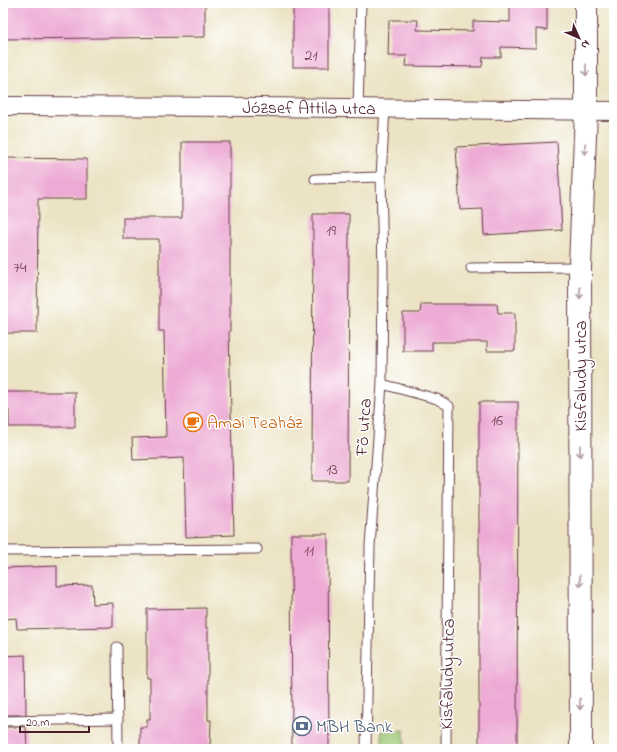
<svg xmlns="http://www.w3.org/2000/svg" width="617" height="752" font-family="'Indie Flower',sans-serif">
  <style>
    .green { fill: #9cc774; stroke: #737350 }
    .building { fill: #edaad4 }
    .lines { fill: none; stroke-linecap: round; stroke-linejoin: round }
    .lane-casing { stroke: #623c42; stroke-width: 11 }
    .street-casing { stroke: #623c42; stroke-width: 20 }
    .secondary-casing { stroke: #623c42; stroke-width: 24 }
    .lane { stroke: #fff; stroke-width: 9 }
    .street { stroke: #fff; stroke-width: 18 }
    .secondary { stroke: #fff; stroke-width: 22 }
    .oneway { stroke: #ae9aa0 }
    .labels { text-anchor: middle; stroke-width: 3; stroke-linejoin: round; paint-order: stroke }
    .number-label { font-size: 16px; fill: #734255 }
    .street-label { font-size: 18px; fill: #4a1f2b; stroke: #fff }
    .food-label { font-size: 18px; fill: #c56008; stroke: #fff; text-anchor: start }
    .service-label { font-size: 18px; fill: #4e5e75; stroke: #fff; text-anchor: start }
  </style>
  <rect width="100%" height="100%" fill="#fff"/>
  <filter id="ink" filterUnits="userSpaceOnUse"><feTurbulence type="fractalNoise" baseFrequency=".025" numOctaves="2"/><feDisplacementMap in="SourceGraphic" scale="8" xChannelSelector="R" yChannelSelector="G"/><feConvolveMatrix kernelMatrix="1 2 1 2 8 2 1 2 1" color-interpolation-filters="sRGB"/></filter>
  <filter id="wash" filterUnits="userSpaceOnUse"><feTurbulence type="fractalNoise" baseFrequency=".012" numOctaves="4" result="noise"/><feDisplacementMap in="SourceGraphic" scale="16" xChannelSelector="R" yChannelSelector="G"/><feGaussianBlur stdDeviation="0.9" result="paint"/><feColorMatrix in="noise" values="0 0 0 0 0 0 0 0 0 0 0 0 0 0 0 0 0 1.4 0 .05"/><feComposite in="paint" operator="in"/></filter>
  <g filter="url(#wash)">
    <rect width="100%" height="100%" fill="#ece3c4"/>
    <polygon class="green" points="404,730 405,749 383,749 381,731"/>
    <g id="blocks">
      <g class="building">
        <polygon points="3,3 205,3 205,37 3,39"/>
        <rect x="293" y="3" width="36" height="64"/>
        <polygon points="510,3 547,3 547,30 536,29 536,48 501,47 501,57 483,57 482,67 406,66 407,56 388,56 389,20 418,20 417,30 473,31 473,21 510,22"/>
        <polygon points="182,142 230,142 230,331 229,331 234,535 186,537 184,458 133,460 132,438 166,437 164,331 159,331 159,239 123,239 123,218 182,218"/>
        <polygon points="557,142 562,230 484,235 483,209 460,210 456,147"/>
        <polygon points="3,158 87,159 87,199 38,199 37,333 3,333"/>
        <polygon points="313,214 349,214 348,481 312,481"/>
        <polygon points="421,304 497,304 498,313 515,313 515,351 487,351 487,342 432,342 432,351 403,351 403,313 420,313"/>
        <polygon points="3,392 75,392 75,427 9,427 9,410 3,410"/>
        <polygon points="479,402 518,402 517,749 479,749"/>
        <polygon points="291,534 328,534 329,749 292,749"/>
        <polygon points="57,566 57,586 92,585 93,604 113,603 113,627 17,629 16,618 3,619 3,568"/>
        <polygon points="206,608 206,628 208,628 208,720 211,720 210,749 140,749 140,727 147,727 147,719 150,719 150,678 147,678 147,609"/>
        <polygon points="25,655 26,715 3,715 3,656"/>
        <polygon points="3,727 26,727 27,749 3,749"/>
      </g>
    </g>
  </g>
  <g filter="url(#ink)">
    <use href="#blocks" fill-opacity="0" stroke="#623c42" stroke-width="1"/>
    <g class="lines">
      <g class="lane-casing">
        <g id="lane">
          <polyline points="358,108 361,3"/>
          <polyline points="315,179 381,177"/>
          <polyline points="471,268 580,267"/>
          <polyline points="382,384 437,399 449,406 446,749"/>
          <polyline points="3,551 257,549"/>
          <polyline points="117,647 118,749"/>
          <polyline points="3,721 118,719"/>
          <polyline points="366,749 370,546 382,384 383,269 381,177 385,108"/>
        </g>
      </g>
      <g class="street-casing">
        <g id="street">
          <path id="s1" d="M 3,106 L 259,107 L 614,111"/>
        </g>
      </g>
      <g class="secondary-casing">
        <polyline id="secondary" points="581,749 580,267 586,110 586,3"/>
      </g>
      <use href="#lane" class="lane"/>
      <use href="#street" class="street"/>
      <use href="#secondary" class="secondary"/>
    </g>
    <defs><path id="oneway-shaft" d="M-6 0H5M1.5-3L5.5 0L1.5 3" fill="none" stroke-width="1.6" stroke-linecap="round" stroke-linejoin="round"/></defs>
    <g class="oneway">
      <use href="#oneway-shaft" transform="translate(586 70) rotate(90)"/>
      <use href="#oneway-shaft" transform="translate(585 149) rotate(92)"/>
      <use href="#oneway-shaft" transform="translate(580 293) rotate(90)"/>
      <use href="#oneway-shaft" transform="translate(580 451) rotate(90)"/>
      <use href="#oneway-shaft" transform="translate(580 581) rotate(90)"/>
      <use href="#oneway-shaft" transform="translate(580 704) rotate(90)"/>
    </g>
  </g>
  <defs>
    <g id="cafe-ring" transform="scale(1)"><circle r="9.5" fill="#fff" stroke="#e8710a" stroke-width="1.5"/><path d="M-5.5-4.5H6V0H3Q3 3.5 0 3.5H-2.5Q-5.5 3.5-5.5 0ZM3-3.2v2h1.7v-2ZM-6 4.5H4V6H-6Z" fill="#e8710a"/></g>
    <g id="bank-ring" transform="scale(1)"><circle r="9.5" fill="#fff" stroke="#5c6f8a" stroke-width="1.5"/><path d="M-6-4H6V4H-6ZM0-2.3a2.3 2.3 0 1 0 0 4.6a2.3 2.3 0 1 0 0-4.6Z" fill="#5c6f8a"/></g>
  </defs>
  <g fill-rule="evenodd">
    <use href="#cafe-ring" x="193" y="422"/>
    <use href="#bank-ring" x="302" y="726"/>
  </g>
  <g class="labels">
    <g class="number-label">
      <text x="311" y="60">21</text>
      <text x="331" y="235">19</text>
      <text x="20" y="272">74</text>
      <text x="497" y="425">16</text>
      <text x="332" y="474">13</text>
      <text x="309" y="555">11</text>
    </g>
    <g class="street-label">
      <text dy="6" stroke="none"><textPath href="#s1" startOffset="306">József Attila utca</textPath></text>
      <text transform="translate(580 376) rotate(-90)" y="6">Kisfaludy utca</text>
      <text transform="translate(363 427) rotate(-86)" y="6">Fő utca</text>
      <text transform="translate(447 674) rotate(-89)" y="6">Kisfaludy utca</text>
    </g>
    <g class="food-label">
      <text x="207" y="428">Amai Teaház</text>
    </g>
    <g class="service-label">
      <text x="316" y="732">MBH Bank</text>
    </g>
  </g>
  <rect width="617" height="752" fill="none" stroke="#fff" stroke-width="16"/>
  <g transform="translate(579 38) rotate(135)" stroke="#ffffff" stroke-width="3" paint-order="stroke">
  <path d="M0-3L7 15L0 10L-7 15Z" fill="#4a1f2b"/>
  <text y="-6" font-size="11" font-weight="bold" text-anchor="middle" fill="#4a1f2b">N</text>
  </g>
  <path d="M20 726v6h69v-6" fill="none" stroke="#4a1f2b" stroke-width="2"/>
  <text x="26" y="726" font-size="12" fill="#4a1f2b" stroke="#ffffff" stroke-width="3" paint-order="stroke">20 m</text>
</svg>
